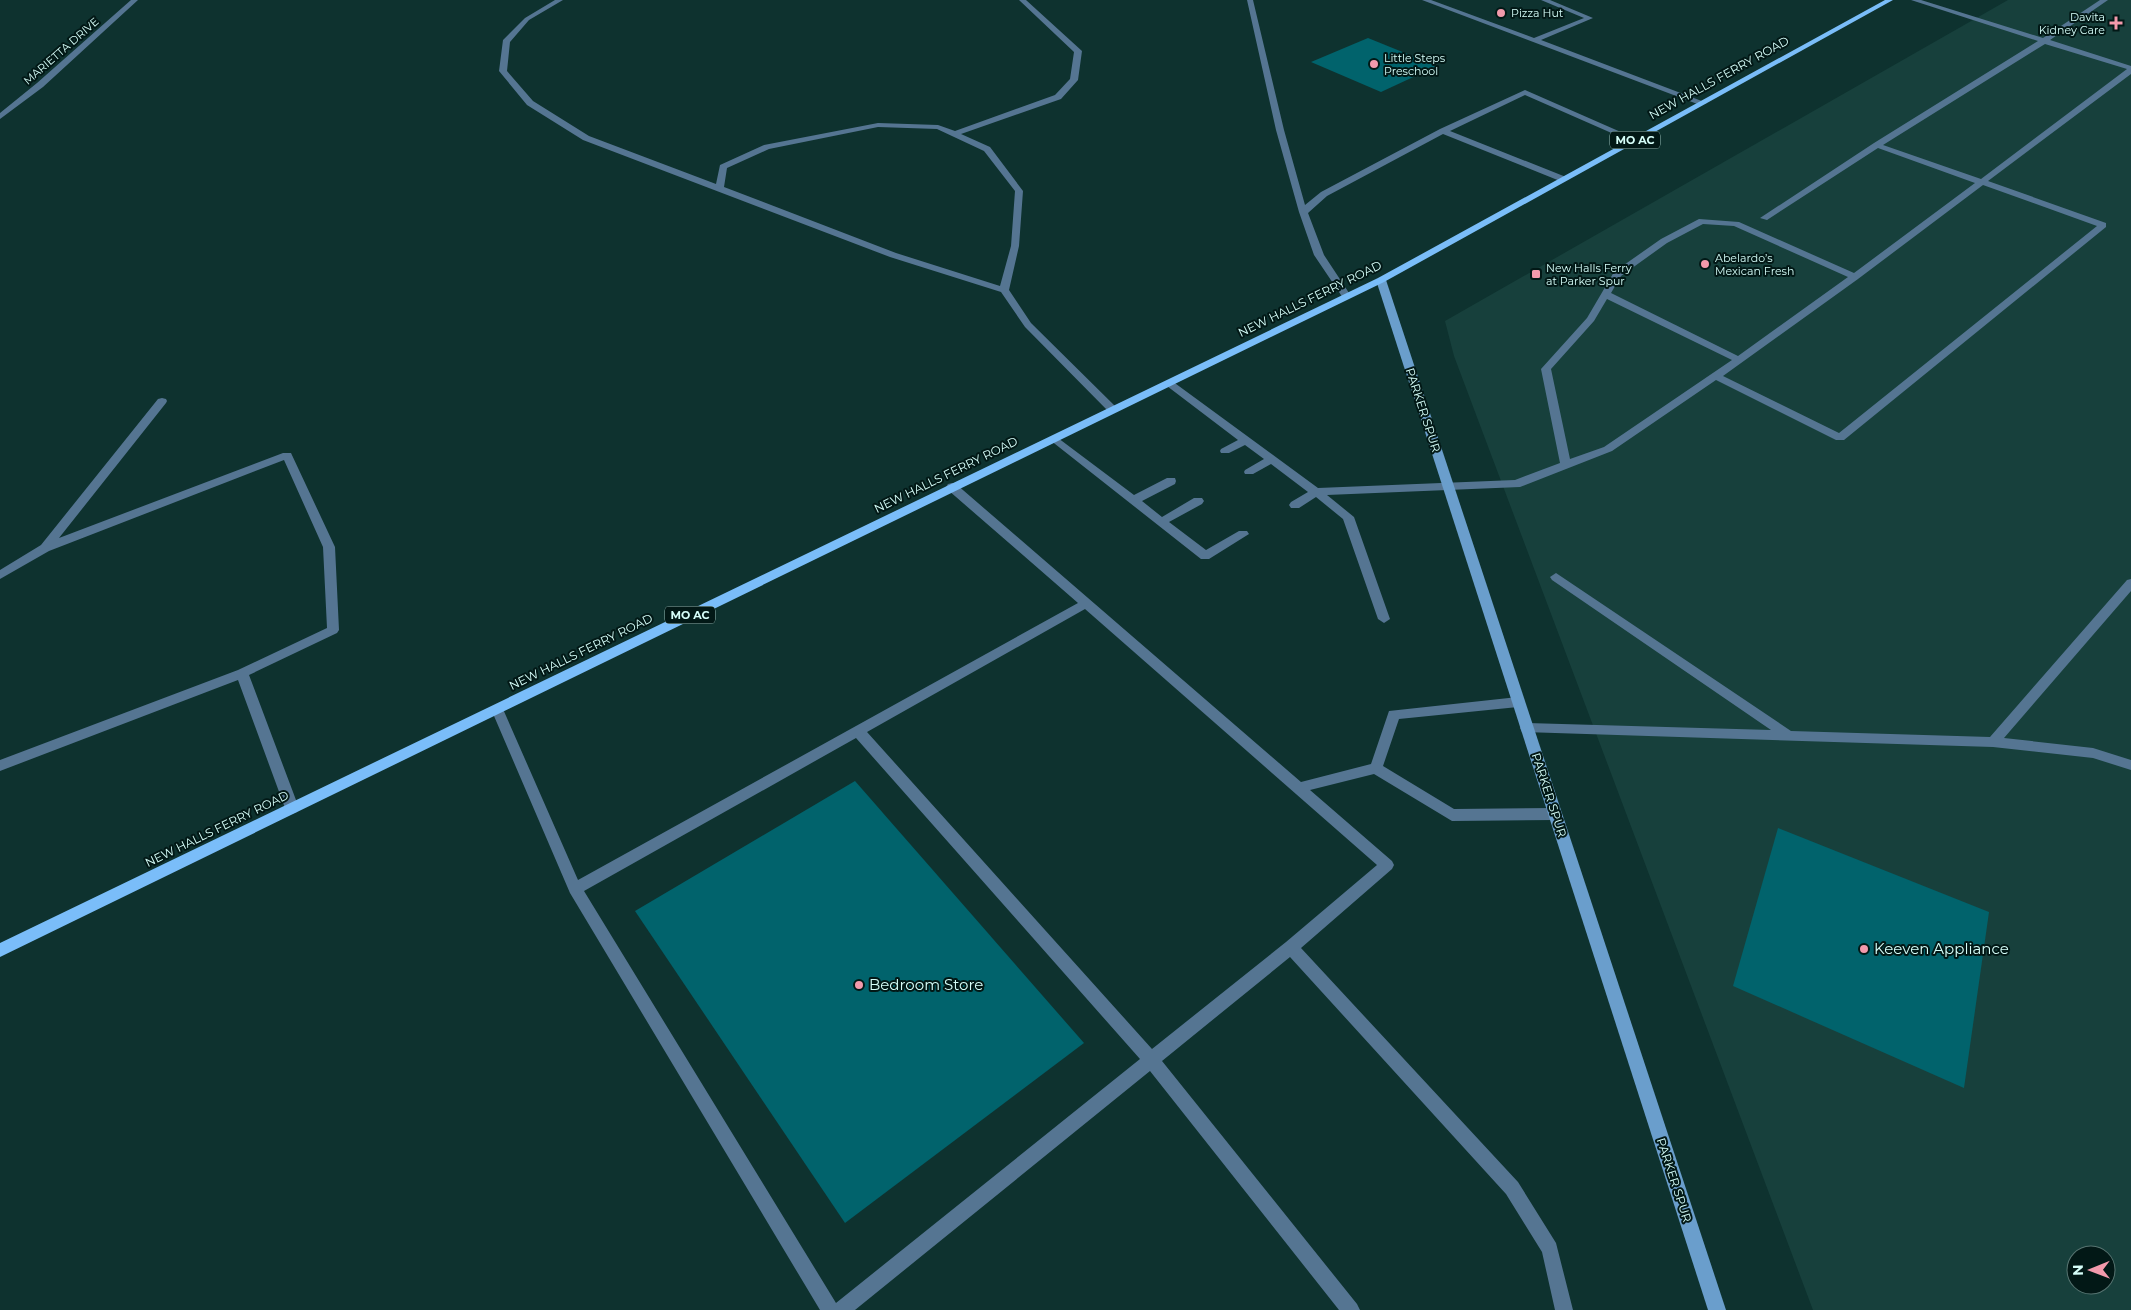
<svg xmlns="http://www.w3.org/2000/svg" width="2131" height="1310" font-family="Montserrat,sans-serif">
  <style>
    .built { fill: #17403c; fill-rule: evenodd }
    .building { fill: #01636c }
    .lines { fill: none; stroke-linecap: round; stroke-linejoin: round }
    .lane { fill: #557592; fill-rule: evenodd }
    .street { fill: #557592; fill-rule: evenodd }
    .secondary { fill: #6a9ecc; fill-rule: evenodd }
    .primary { fill: #7abdf9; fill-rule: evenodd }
    .poi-dot { fill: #f39aac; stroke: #021816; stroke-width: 2 }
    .labels { text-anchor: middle; stroke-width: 4; stroke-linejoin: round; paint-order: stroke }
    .far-poi-label { font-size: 11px; fill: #d6fef9; stroke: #021816; text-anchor: start }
    .far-street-label { font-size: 11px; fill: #d6fef9; stroke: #021816 }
    .shield { fill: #021816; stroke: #96b9b5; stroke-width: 1 }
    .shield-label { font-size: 11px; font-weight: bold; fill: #d6fef9 }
    .street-label { font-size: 12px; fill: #d6fef9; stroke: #021816 }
    .near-poi-label { font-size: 15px; fill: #d6fef9; stroke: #021816; text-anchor: start }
  </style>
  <rect width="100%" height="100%" fill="#0e322f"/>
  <path class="built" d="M 2008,0 L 2131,0 L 2131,1310 L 1813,1310 L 1454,356 L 1445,321 ZM 2076,1255 L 2106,1255 L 2106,1285 L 2076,1285 Z"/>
  <g class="building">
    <polygon points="1368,38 1437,66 1381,92 1311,62"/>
    <polygon points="855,781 1084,1043 845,1223 635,911"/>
    <polygon points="1778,828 1989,912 1964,1088 1733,986"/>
  </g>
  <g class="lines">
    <g class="lane">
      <path d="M 555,0 L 563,0 L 529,20 L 510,42 L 507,71 L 533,101 L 589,136 L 716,184 L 720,165 L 764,145 L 878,123 L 938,125 L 955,131 L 1055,95 L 1070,79 L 1074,52 L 1019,0 L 1026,0 L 1082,51 L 1078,80 L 1061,99 L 961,134 L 990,147 L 1023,191 L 1019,246 L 1009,290 L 1031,323 L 1117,408 L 1118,410 L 1117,412 L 1109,412 L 1025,327 L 1001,292 L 890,257 L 583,140 L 527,105 L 499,71 L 503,40 L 525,18 ZM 878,127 L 937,129 L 984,151 L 1015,191 L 1011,246 L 1000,286 L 896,253 L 724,187 L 727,168 L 769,149 Z"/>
      <polygon points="1247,0 1253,0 1284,130 1305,205 1321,192 1440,129 1525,90 1639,140 1632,142 1525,95 1450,131 1566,177 1566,181 1560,181 1443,134 1327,196 1308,213 1324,255 1351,296 1346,299 1343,298 1314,255 1299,212 1276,130"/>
      <polygon points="1422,0 1431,0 1534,38 1584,18 1541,0 1550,0 1593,18 1541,40 1707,103 1700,105"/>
      <path d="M 1911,0 L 1921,0 L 2043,38 L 2100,0 L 2108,0 L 2050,40 L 2131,66 L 2131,74 L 1988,181 L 2106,223 L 2106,227 L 1844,440 L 1836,440 L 1716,380 L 1612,451 L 1520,487 L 1327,495 L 1354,517 L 1390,619 L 1384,623 L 1378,619 L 1343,519 L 1316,497 L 1299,508 L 1291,508 L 1289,505 L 1291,502 L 1308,492 L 1271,464 L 1253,474 L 1245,474 L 1244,472 L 1245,470 L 1264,459 L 1245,445 L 1229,453 L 1221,453 L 1220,451 L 1221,449 L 1238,440 L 1163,383 L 1168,380 L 1172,381 L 1318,488 L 1515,480 L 1560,463 L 1541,369 L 1587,318 L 1614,272 L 1661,239 L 1699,219 L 1739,222 L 1854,273 L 1975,183 L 1878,148 L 1767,220 L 1760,218 L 1874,143 L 2038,41 ZM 2045,44 L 2127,69 L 1981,179 L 1883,145 ZM 1983,185 L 2097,226 L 1839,433 L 1723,376 L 1858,279 ZM 1703,224 L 1734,226 L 1848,277 L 1738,356 L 1611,293 L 1621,276 L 1667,243 ZM 1607,299 L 1732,360 L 1604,447 L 1570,459 L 1551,369 L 1594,321 Z"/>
      <polygon points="162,398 166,399 167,401 166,403 59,538 283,453 291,453 335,547 339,630 337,633 249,675 299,808 297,812 292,814 287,812 285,808 238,680 0,771 0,760 238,670 327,628 323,547 284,460 49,551 0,579 0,570 41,545 158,399"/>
      <polygon points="1054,435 1134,495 1167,478 1175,478 1176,481 1175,484 1142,501 1162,517 1194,498 1202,498 1204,501 1202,504 1169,522 1206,550 1239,531 1247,531 1249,534 1209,559 1201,559 1050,440 1049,438"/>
      <path d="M 952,483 L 956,484 L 1301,782 L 1371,764 L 1389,711 L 1518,697 L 1523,699 L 1524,702 L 1523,705 L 1518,707 L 1399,719 L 1383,766 L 1454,809 L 1555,808 L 1560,810 L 1562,814 L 1560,818 L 1555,820 L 1452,821 L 1374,774 L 1310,790 L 1392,861 L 1394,865 L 1392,869 L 1301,948 L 1518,1182 L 1556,1243 L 1573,1310 L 1555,1310 L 1542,1252 L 1506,1194 L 1290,957 L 1162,1061 L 1357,1304 L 1360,1310 L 1339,1310 L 1150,1071 L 855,1310 L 820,1310 L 570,893 L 491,709 L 492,706 L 502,706 L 503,709 L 578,880 L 1078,603 L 948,490 L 946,487 L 948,484 ZM 1085,609 L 1377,865 L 1286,942 L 1152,1049 L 867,732 ZM 856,738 L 1140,1059 L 836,1303 L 584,891 Z"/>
      <polygon points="1556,573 1791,731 1990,737 2127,580 2131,579 2131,591 2004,738 2093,748 2131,760 2131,770 2093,758 1993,747 1522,732 1520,728 1522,724 1527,723 1771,730 1552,580 1550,577"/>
    </g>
    <polygon class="street" points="131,0 138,0 43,87 0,119 0,113 37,83"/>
    <polygon class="secondary" points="1381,277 1386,280 1726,1310 1708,1310 1376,280"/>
    <polygon class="primary" points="1885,0 1893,0 1384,282 0,957 0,943 1378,278"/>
  </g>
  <g class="poi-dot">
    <circle cx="1501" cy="13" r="5"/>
    <path d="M2113.5 15.5h5v5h5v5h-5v5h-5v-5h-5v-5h5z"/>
    <circle cx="1374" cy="64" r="5"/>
    <circle cx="1705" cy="264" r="5"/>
    <rect x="1531" y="269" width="10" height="10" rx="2.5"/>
    <circle cx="1864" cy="949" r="5"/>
    <circle cx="859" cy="985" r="5"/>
  </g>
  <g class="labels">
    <g class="far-poi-label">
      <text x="1511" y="17">Pizza Hut</text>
      <text x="2105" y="21" text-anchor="end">Davita<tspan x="2105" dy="13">Kidney Care</tspan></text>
      <text x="1384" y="62">Little Steps<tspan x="1384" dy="13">Preschool</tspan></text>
      <text x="1715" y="262">Abelardo’s<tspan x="1715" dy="13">Mexican Fresh</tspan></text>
      <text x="1546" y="272">New Halls Ferry<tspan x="1546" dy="13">at Parker Spur</tspan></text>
    </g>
    <g class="far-street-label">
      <text transform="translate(61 51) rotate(-41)" y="4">MARIETTA DRIVE</text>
    </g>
    <g class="shield">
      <rect x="1610" y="131.5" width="50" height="17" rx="4"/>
      <rect x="665" y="606.5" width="50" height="17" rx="4"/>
    </g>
    <g class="shield-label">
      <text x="1635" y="144">MO AC</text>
      <text x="690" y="619">MO AC</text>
    </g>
    <g class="street-label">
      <text transform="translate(1719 78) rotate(-29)" y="4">NEW HALLS FERRY ROAD</text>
      <text transform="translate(1310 299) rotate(-26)" y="4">NEW HALLS FERRY ROAD</text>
      <text transform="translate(1423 410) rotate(72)" y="4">PARKER SPUR</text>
      <text transform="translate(946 475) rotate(-26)" y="4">NEW HALLS FERRY ROAD</text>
      <text transform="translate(581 652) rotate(-26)" y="4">NEW HALLS FERRY ROAD</text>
      <text transform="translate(1549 795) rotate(72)" y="4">PARKER SPUR</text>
      <text transform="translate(217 829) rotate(-26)" y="4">NEW HALLS FERRY ROAD</text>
      <text transform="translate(1674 1180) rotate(72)" y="4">PARKER SPUR</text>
    </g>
    <g class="near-poi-label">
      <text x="1874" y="954">Keeven Appliance</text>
      <text x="869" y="990">Bedroom Store</text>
    </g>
  </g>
  <g transform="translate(2091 1270) rotate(269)"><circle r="24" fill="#021816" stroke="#577471"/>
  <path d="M0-4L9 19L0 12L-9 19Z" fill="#f39aac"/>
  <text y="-8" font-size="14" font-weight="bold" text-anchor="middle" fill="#d6fef9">N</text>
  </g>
</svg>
